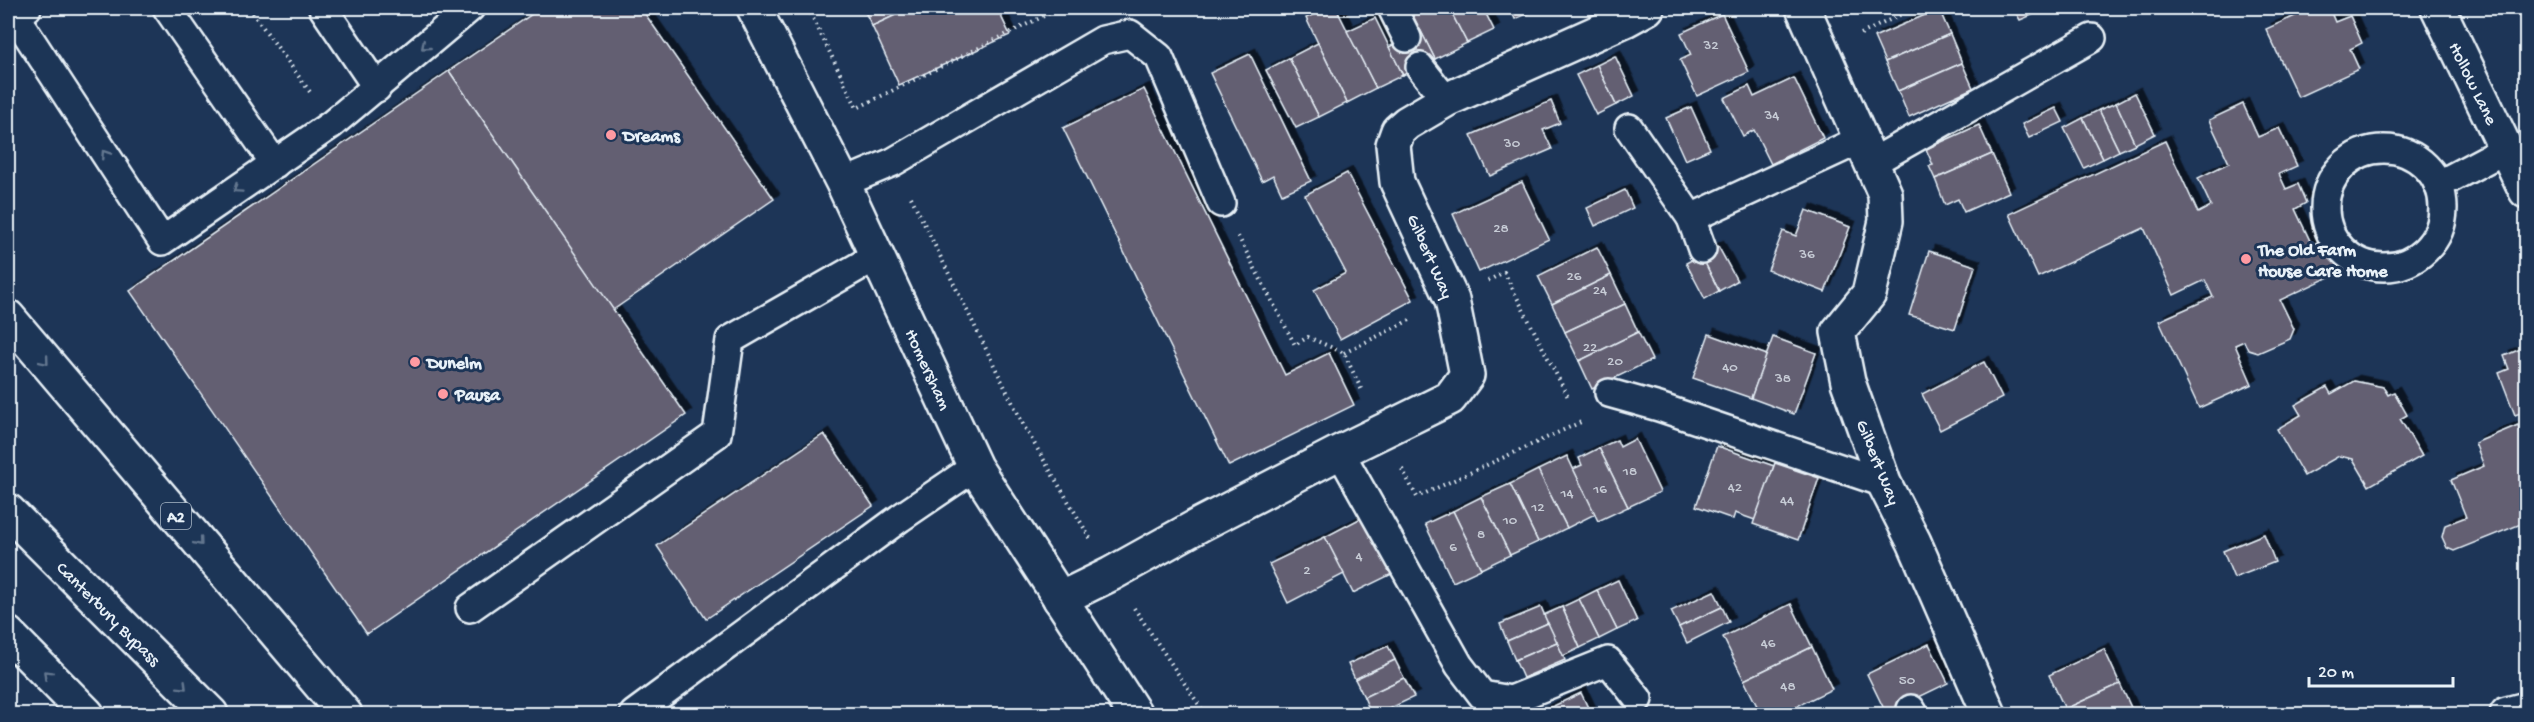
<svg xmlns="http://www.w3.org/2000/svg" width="2534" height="722" font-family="'Gochi Hand',sans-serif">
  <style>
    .building { fill: #635e72; stroke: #e8f1f8; stroke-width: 1.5; filter: url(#shadow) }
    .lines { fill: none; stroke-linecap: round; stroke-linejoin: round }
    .lane-casing { stroke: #e8f1f8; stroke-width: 32 }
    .street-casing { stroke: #e8f1f8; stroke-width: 38 }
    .secondary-casing { stroke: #e8f1f8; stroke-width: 38 }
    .highway-casing { stroke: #e8f1f8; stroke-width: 38 }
    .path { stroke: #e8f1f8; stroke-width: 4; stroke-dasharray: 1.5 4.5; stroke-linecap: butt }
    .lane { stroke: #1d3557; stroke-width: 27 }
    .street { stroke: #1d3557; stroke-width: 33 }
    .secondary { stroke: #1d3557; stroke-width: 33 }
    .highway { stroke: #1d3557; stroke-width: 33 }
    .oneway { stroke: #64778f }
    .poi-dot { fill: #ff9aa2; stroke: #1d3557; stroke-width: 2 }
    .labels { text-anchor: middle; stroke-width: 6; stroke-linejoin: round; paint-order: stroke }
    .number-label { font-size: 15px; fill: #c7ccd6 }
    .shield { fill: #1d3557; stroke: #abb9c8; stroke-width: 1.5 }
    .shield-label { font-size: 16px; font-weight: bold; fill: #e8f1f8 }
    .street-label { font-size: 18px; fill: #e8f1f8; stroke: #1d3557 }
    .poi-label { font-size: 18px; font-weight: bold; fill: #e8f1f8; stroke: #1d3557; text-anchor: start }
  </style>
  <defs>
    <filter id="shadow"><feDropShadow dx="5.5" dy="-5.5" stdDeviation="0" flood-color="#0009"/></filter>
  </defs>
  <rect width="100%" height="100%" fill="#1d3557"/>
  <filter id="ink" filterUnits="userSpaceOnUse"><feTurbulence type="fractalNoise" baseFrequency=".0167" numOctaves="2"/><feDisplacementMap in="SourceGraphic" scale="12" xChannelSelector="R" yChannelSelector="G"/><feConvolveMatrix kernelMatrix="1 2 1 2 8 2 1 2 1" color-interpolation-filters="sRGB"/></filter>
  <g filter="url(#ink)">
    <g class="building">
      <polygon points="541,8 641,8 774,199 613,310 449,71"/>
      <polygon points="863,8 911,8 872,26"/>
      <polygon points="911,8 997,8 1010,35 899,85 872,26"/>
      <polygon points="1327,8 1336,8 1376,88 1347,103 1306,18"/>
      <polygon points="1409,8 1449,8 1467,43 1435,59"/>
      <polygon points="1449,8 1483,8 1494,30 1467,43"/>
      <polygon points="1510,8 1541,8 1515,19"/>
      <polygon points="2013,8 2034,8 2037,13 2020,20"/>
      <polygon points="2313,8 2329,8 2335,22 2350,16 2362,43 2350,49 2359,69 2298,97 2266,29"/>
      <polygon points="1939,9 1950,34 1885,62 1874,37"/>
      <polygon points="1722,14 1749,72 1697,96 1680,60 1691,55 1681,33"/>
      <polygon points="1375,18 1403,75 1376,88 1347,31"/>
      <polygon points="1421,31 1435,59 1403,75 1389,47"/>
      <polygon points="1950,34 1962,63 1898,91 1885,62"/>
      <polygon points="1318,43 1347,103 1319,117 1289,58"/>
      <polygon points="1250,54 1311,181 1282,194 1273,175 1262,181 1210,73"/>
      <polygon points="1615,56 1634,96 1616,105 1597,65"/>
      <polygon points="1289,58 1319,117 1296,128 1266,70"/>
      <polygon points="1962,63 1973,88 1909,117 1898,91"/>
      <polygon points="1597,65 1616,105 1596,115 1576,75"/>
      <polygon points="449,71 686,415 367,634 130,291"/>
      <polygon points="1794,78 1823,138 1771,164 1754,130 1743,136 1724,98 1749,86 1754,97"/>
      <polygon points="1144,89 1285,375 1329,353 1354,405 1229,466 1063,128"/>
      <polygon points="2135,93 2155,134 2135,144 2116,103"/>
      <polygon points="1551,101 1560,123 1543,130 1552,149 1490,176 1471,135"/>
      <polygon points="2116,103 2135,144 2119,151 2099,110"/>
      <polygon points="2243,104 2258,137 2279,128 2297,166 2279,174 2286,189 2298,184 2306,203 2295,209 2312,245 2324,239 2340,272 2280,300 2294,329 2290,339 2258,353 2248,350 2244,341 2235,345 2252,384 2199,408 2159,321 2213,297 2205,280 2174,295 2144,228 2038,277 2009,214 2165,141 2198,213 2211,206 2198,178 2229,163 2209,120"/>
      <polygon points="1691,107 1710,149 1685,160 1666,118"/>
      <polygon points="2056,108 2063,122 2029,138 2022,124"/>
      <polygon points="2099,110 2119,151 2103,159 2083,118"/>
      <polygon points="2083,118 2103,159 2084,168 2064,128"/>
      <polygon points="1979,125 1992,154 1935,179 1929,166 1933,165 1926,149"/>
      <polygon points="1992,154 2009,192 1964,212 1958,199 1945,205 1935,179"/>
      <polygon points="1347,173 1413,300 1340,339 1314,290 1346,273 1305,195"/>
      <polygon points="1522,182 1549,239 1479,272 1453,214"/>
      <polygon points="1625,190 1633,208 1595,226 1587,208"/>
      <polygon points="1806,210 1850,227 1825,292 1768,270 1783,231 1796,236"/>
      <polygon points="1718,246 1737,281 1719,291 1701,255"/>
      <polygon points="1597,247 1611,275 1552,304 1538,276"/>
      <polygon points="1929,251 1975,266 1955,329 1909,315"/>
      <polygon points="1701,255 1719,291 1705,299 1686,263"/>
      <polygon points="1611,275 1625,304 1565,332 1552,304"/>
      <polygon points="1625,304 1638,332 1579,361 1565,332"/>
      <polygon points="1638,332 1652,360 1592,389 1579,361"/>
      <polygon points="1709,334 1767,355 1751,398 1693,378"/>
      <polygon points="1773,337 1816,353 1794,414 1751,398"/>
      <polygon points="2523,348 2526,355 2526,411 2515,415 2499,373 2509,369 2504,356"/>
      <polygon points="1984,362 2002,398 1940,430 1922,394"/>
      <polygon points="2354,381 2383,387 2388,395 2394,392 2407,415 2400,419 2422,456 2369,486 2353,459 2339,456 2304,476 2277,429 2301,415 2295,405 2327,387 2331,394"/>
      <polygon points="2518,425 2526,446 2526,522 2454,551 2447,548 2442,537 2445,525 2466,517 2451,480 2484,466 2475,443"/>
      <polygon points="824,434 873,506 706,619 657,546"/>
      <polygon points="1635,439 1660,492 1628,507 1599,448 1617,440 1620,447"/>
      <polygon points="1717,446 1774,466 1755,520 1735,513 1733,519 1696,506"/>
      <polygon points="1599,448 1628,507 1598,521 1573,469 1582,465 1579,458"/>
      <polygon points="1567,456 1595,514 1567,528 1538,470"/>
      <polygon points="1775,463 1819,478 1798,540 1753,524"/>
      <polygon points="1538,470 1567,528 1538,542 1510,484"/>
      <polygon points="1510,484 1538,542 1510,555 1481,497"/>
      <polygon points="1481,497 1510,555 1481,569 1453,511"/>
      <polygon points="1453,511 1481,569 1453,582 1425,524"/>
      <polygon points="1365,516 1394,573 1353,593 1325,537"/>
      <polygon points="2264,534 2275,562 2234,578 2223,551"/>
      <polygon points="1325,537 1344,574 1288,603 1269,564"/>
      <polygon points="1618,580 1637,621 1617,630 1597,590"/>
      <polygon points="1597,590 1617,630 1599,639 1579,599"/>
      <polygon points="1714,591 1722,607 1679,627 1671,611"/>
      <polygon points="1579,599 1599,639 1580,648 1562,607"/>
      <polygon points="1791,604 1812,647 1744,680 1723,637"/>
      <polygon points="1541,607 1548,623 1507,641 1500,624"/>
      <polygon points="1562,607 1580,648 1563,656 1544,615"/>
      <polygon points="1722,607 1729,622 1687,643 1679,627"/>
      <polygon points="1548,623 1557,642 1515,660 1507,641"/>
      <polygon points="1557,642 1565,660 1523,678 1515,660"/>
      <polygon points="1929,644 1948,683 1886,713 1867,674"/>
      <polygon points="1388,646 1395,660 1355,679 1348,664"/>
      <polygon points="1812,647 1832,689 1781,714 1761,714 1744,680"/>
      <polygon points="2104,649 2120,684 2065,709 2049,675"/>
      <polygon points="1395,660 1404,678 1364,697 1355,679"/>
      <polygon points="1404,678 1414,697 1378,714 1371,714 1364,697"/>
      <polygon points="2120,684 2134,714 2068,714 2065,709"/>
      <polygon points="1581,693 1590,712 1584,714 1542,714 1541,712"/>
    </g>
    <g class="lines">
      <g class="lane-casing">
        <g id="lane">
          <polyline points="27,8 15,16 162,241 332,124 470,8"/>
          <polyline points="167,8 275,164"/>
          <polyline points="323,8 377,88"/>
          <polyline points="1392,8 1407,38"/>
          <polyline points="1420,67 1446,100"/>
          <polyline points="1629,128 1691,218 1862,139"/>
          <circle cx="2384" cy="208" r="59"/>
          <polyline points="1873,162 2092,38"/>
          <polyline points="843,183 893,162 1103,40 1130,34 1159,57 1221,203"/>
          <polyline points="2438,185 2506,149"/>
          <polyline points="1691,218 1702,249"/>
          <polyline points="1609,393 1659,407 1884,483"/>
          <polyline points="1340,452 1459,665 1482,695 1511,700 1608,661 1638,699"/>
          <polyline points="470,608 717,434 730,340 877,256"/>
          <polyline points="1911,709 1914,714"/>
          <polyline points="634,714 900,518 975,467"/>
        </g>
      </g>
      <g class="street-casing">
        <g id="street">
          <polyline points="754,8 843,183 975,467 1135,714"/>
          <polyline points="1803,8 1885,194 1886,221 1869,294 1838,332 1848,382 1884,483 1914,542 1989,714"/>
          <polyline points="1060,599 1111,574 1201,524 1340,452 1450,398 1467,375 1452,300 1397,182 1393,145 1398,131 1407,123 1446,100 1625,20 1647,8"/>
          <polyline points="2507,714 2526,709"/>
        </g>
      </g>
      <g class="secondary-casing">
        <polyline id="secondary" points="2438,8 2526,191"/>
      </g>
      <g class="highway-casing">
        <g id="highway">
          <polyline points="8,317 345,714"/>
          <polyline points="8,511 211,714"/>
          <polyline points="8,634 87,714"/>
        </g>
      </g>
      <g class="path">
        <polyline points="249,8 310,92"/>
        <polyline points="808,8 857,108 1060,8"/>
        <polyline points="1861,34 1914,8"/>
        <polyline points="911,197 1025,428 1090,538"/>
        <polyline points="1238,236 1295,345 1308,337 1344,353 1363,393"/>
        <polyline points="1488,281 1504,272 1569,399"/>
        <polyline points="1344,353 1412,319"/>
        <polyline points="1402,469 1417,497 1581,422 1580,419"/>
        <polyline points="1134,608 1205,714"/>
      </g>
      <use href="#lane" class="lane"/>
      <use href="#street" class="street"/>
      <use href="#secondary" class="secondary"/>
      <use href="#highway" class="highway"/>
    </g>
    <defs><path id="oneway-chevron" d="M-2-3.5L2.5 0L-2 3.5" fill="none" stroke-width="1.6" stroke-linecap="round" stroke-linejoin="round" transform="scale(1.5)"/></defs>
    <g class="oneway">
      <use href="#oneway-chevron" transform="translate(425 46) rotate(139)"/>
      <use href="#oneway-chevron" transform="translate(105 154) rotate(-123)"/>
      <use href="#oneway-chevron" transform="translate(237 189) rotate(146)"/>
      <use href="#oneway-chevron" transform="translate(45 361) rotate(50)"/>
      <use href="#oneway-chevron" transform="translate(199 542) rotate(50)"/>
      <use href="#oneway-chevron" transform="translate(47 674) rotate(-135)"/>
      <use href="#oneway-chevron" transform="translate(183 686) rotate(45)"/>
    </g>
  </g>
  <g class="poi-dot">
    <circle cx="611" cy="135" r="6"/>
    <circle cx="2246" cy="259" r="6"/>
    <circle cx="415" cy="362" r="6"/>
    <circle cx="443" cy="394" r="6"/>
  </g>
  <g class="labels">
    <g class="number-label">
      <text x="1711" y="49">32</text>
      <text x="1772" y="119">34</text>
      <text x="1512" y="147">30</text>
      <text x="1501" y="232">28</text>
      <text x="1807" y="258">36</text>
      <text x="1574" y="280">26</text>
      <text x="1600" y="294">24</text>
      <text x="1590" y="351">22</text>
      <text x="1615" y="365">20</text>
      <text x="1730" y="371">40</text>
      <text x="1783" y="382">38</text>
      <text x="1630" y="475">18</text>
      <text x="1735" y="491">42</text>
      <text x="1600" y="493">16</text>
      <text x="1567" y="497">14</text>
      <text x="1787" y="504">44</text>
      <text x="1538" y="511">12</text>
      <text x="1510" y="524">10</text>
      <text x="1481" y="538">8</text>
      <text x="1453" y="551">6</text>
      <text x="1359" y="560">4</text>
      <text x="1307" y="574">2</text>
      <text x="1768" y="647">46</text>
      <text x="1907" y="684">50</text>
      <text x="1788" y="690">48</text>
    </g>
    <rect class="shield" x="161" y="503" width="30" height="26" rx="4.5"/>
    <g class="shield-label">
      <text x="176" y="522">A2</text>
    </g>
    <g class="street-label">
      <text transform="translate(2474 83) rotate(64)" y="6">Hollow Lane</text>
      <text transform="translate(1431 256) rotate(66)" y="6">Gilbert Way</text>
      <text transform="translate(929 369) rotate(65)" y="6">Homersham</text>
      <text transform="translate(1879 462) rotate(68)" y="6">Gilbert Way</text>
      <text transform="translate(109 613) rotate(45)" y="6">Canterbury Bypass</text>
    </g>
    <g class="poi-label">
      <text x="623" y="141">Dreams</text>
      <text x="2258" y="255">The Old Farm<tspan x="2258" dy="21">House Care Home</tspan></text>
      <text x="427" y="368">Dunelm</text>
      <text x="455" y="400">Pausa</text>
    </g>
  </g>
  <rect width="2534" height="722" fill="none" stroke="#1d3557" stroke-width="30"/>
  <rect x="15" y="15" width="2504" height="692" fill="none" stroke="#e8f1f8" stroke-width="2" filter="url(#ink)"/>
  <path d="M2309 677v9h144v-9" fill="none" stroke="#e8f1f8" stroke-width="3"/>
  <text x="2318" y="677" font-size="18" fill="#e8f1f8" stroke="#1d3557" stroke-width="4.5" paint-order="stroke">20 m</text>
</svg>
